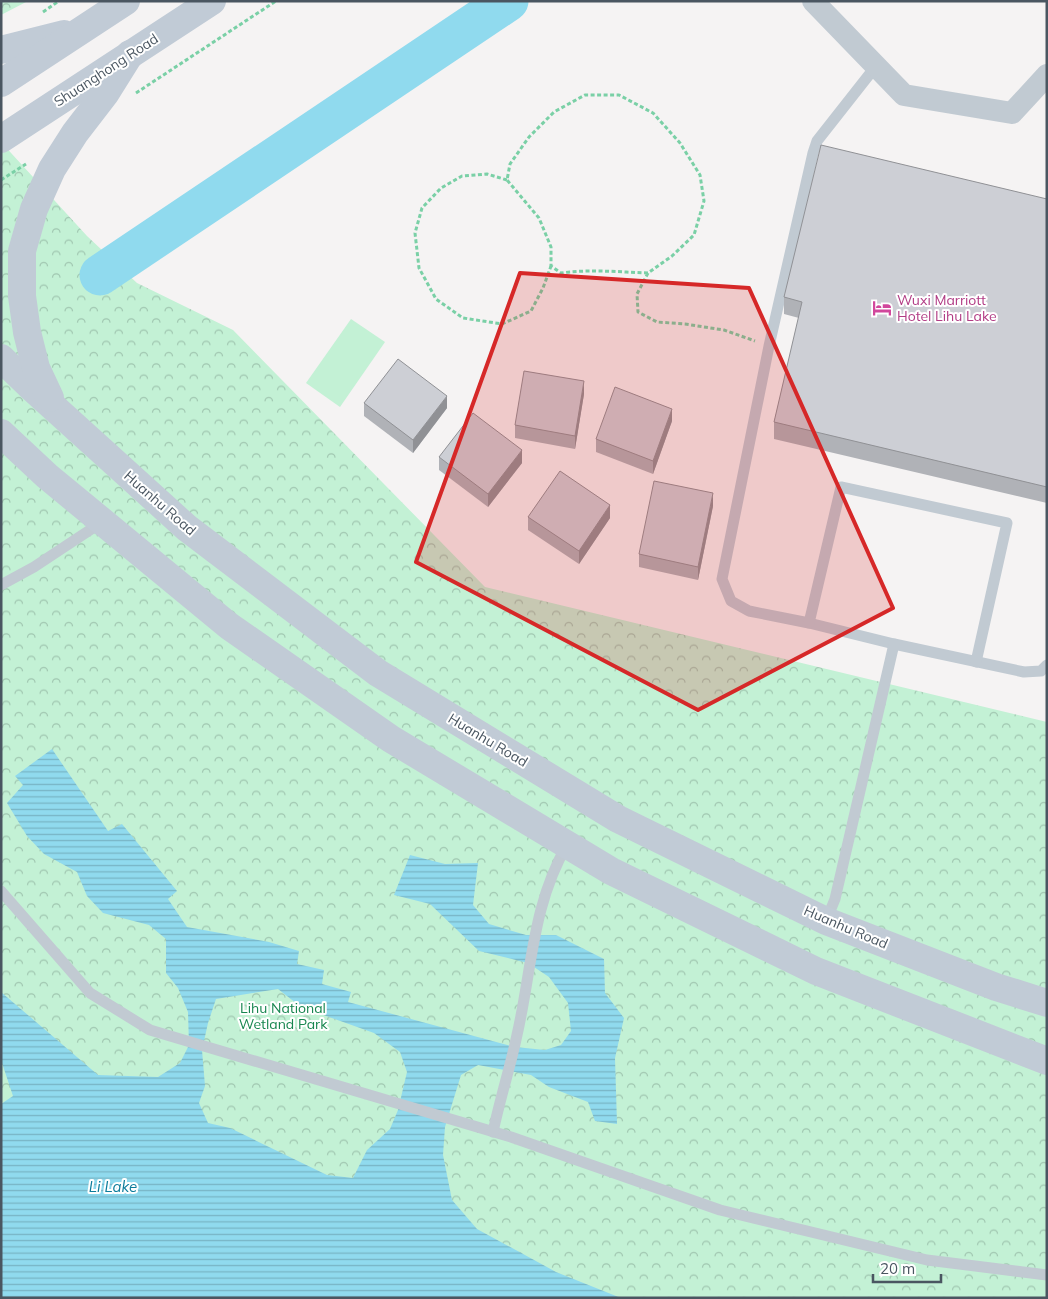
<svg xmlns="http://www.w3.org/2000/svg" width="1048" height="1299" font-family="Mulish,sans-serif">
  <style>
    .park { fill: url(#park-crowns) }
    .garden { fill: #c3f1d5 }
    .water { fill: url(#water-rules); fill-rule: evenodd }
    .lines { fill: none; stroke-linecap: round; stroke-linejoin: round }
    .river { stroke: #90daee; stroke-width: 41 }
    .path { stroke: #7ad0a6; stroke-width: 3; stroke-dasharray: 4 2.5; stroke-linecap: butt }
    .lane { stroke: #c1cad2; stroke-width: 11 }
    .street { stroke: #c1cad2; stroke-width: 22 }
    .secondary { stroke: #c1cbd6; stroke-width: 28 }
    .wall { fill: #b0b2b7 }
    .shaded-wall { fill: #909195 }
    .building { fill: #cdcfd5; stroke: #909195 }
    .marked { fill: #d62828; fill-opacity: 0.2; stroke: #d62828; stroke-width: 4; stroke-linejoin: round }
    .labels { text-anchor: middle; stroke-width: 4; stroke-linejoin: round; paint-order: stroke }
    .street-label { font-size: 14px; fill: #4a5661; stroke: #fff }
    .hotel-label { font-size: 14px; fill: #b23c85; stroke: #fff; text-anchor: start }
    .park-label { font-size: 14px; fill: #17864f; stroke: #fff }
    .water-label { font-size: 15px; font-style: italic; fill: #0c7c9b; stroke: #fff }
  </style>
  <defs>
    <pattern id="park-crowns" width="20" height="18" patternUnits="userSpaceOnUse" patternTransform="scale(1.25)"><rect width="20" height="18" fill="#c3f1d5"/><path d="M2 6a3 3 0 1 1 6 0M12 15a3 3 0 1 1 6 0" fill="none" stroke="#a0c6b0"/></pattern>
    <pattern id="water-rules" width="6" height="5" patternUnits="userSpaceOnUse" patternTransform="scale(1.25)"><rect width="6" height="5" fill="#90daee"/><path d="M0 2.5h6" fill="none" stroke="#78b4c4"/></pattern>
  </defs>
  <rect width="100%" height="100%" fill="#f5f3f3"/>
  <g class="park">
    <polygon points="1,1 28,1 1,15"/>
    <polygon points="1,142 87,236 137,283 233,330 485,587 1047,722 1047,1298 1,1298"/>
  </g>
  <polygon class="garden" points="351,319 385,342 340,407 306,383"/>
  <path class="water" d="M 52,749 L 108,831 L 122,824 L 177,891 L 168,899 L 187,927 L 269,942 L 299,951 L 297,964 L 324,970 L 322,984 L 351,992 L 348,1002 L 515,1047 L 545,1050 L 561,1045 L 571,1031 L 568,1003 L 549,977 L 528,963 L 479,951 L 430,904 L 394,895 L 410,855 L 445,864 L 478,863 L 473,905 L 489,924 L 526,935 L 556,935 L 604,959 L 605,993 L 624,1018 L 615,1058 L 617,1124 L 595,1121 L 588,1102 L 549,1087 L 531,1075 L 478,1065 L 461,1075 L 445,1127 L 443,1155 L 452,1200 L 477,1229 L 556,1272 L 621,1298 L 1,1298 L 1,1104 L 13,1096 L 1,1060 L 1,992 L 98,1075 L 158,1077 L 180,1063 L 189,1045 L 188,1012 L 178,988 L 166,973 L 166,939 L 149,925 L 103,913 L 87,896 L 77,872 L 44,854 L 27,836 L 7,803 L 23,785 L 15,776 ZM 278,989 L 301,1007 L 374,1033 L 400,1052 L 407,1072 L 398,1110 L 390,1129 L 367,1150 L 353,1178 L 327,1175 L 230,1128 L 208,1123 L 199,1103 L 205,1086 L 202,1050 L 208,1023 L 216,999 Z"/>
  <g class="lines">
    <polyline class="river" points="100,275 508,1"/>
    <g class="path">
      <polyline points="43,12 59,1"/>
      <polyline points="136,93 276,1"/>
      <polyline points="1,180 26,164"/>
      <polyline points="507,180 487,174 462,176 441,188 422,208 415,233 419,268 436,299 463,318 502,324 531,311 543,288 551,266"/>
      <path d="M 648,273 C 619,272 590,269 561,273 L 551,266 L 551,247 L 539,218 L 507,180 L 510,164 L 529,137 L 554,112 L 585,95 L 619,95 L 653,113 L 680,143 L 700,175 L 704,201 L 694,235 L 672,256 L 648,273 L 637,294 L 638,312 L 657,322 L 685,324 L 724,330 L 755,341"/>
    </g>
    <g class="lane">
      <polyline points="876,66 817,141 813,153 769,346 722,579 731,601 749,611 809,623 894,644 1024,672 1041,671 1047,665"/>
      <polyline points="1,585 34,567 102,522"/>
      <polyline points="809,623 841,487 1007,523 976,662"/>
      <polyline points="1,891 90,993 150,1030 511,1137 720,1210 927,1260 1047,1275"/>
      <polyline points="826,921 835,899 894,644"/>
      <path d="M 493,1132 C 500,1099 510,1068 517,1035 C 532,970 532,905 567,845"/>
    </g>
    <polyline class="street" points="813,1 904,95 1012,113 1047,75"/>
    <g class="secondary">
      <polyline points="1,50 64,34"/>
      <polyline points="1,83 126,1"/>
      <polyline points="1,139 212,1"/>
      <polyline points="1,358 29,385 187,528 378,673 618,819 826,921 996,987 1047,1003"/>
      <polyline points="50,398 36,368 27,332 22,296 22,251 34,209 52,169 75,133 105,94 130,54"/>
      <polyline points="1,433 47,476 229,626 391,739 611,871 816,971 1047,1061"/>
    </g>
  </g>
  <g class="wall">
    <polygon points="1047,199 1047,503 774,439 774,422 799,318 784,314 784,297"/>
    <polygon points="584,394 575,449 515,438 515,425"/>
    <polygon points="364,403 447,408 413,453 364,416"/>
    <polygon points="672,421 653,474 596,452 596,439"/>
    <polygon points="439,457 522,463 488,507 439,470"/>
    <polygon points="713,506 698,580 639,567 639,554"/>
    <polygon points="528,517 610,518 579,564 528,530"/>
  </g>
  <g class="shaded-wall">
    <polygon points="584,381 584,394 575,449 575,436"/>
    <polygon points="447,396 447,408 413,453 413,440"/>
    <polygon points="672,409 672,421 653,474 653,461"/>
    <polygon points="522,450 522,463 488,507 488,494"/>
    <polygon points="713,493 713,506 698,580 698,567"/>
    <polygon points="610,505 610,518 579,564 579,551"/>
  </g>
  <g class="building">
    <polygon points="821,145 1047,199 1047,487 774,422 802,302 784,297"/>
    <polygon points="398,359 447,396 413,440 364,403"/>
    <polygon points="524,371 584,381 575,436 515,425"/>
    <polygon points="615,387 672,409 653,461 596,439"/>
    <polygon points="473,413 522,450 488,494 439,457"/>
    <polygon points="560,471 610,505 579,551 528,517"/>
    <polygon points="654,481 713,493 698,567 639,554"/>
  </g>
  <path class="marked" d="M 520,273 L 749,288 L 893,608 L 698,710 L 416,562 Z"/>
  <defs>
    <g id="hotel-bare" transform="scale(1.5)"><path d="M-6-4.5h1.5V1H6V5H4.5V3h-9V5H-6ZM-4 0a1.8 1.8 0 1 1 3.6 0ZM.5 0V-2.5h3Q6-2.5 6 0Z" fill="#d1479c" stroke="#fff" stroke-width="2.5" paint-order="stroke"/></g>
  </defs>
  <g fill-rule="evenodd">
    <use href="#hotel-bare" x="882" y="308"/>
  </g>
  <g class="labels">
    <g class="street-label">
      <text transform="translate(106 70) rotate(-33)" y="5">Shuanghong Road</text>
      <text transform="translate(160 503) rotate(41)" y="5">Huanhu Road</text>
      <text transform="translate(488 740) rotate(31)" y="5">Huanhu Road</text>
      <text transform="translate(846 927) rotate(23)" y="5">Huanhu Road</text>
    </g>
    <g class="hotel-label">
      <text x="897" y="305">Wuxi Marriott<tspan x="897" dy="16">Hotel Lihu Lake</tspan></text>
    </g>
    <g class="park-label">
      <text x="283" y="1013">Lihu National<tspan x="283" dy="16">Wetland Park</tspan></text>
    </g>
    <g class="water-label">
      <text x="113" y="1192">Li Lake</text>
    </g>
  </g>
  <rect width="1048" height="1299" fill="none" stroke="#4a5661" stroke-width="5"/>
  <path d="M873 1274v8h68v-8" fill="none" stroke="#4a5661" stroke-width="2.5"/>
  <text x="880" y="1274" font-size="15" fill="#4a5661" stroke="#ffffff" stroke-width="4" paint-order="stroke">20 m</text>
</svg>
